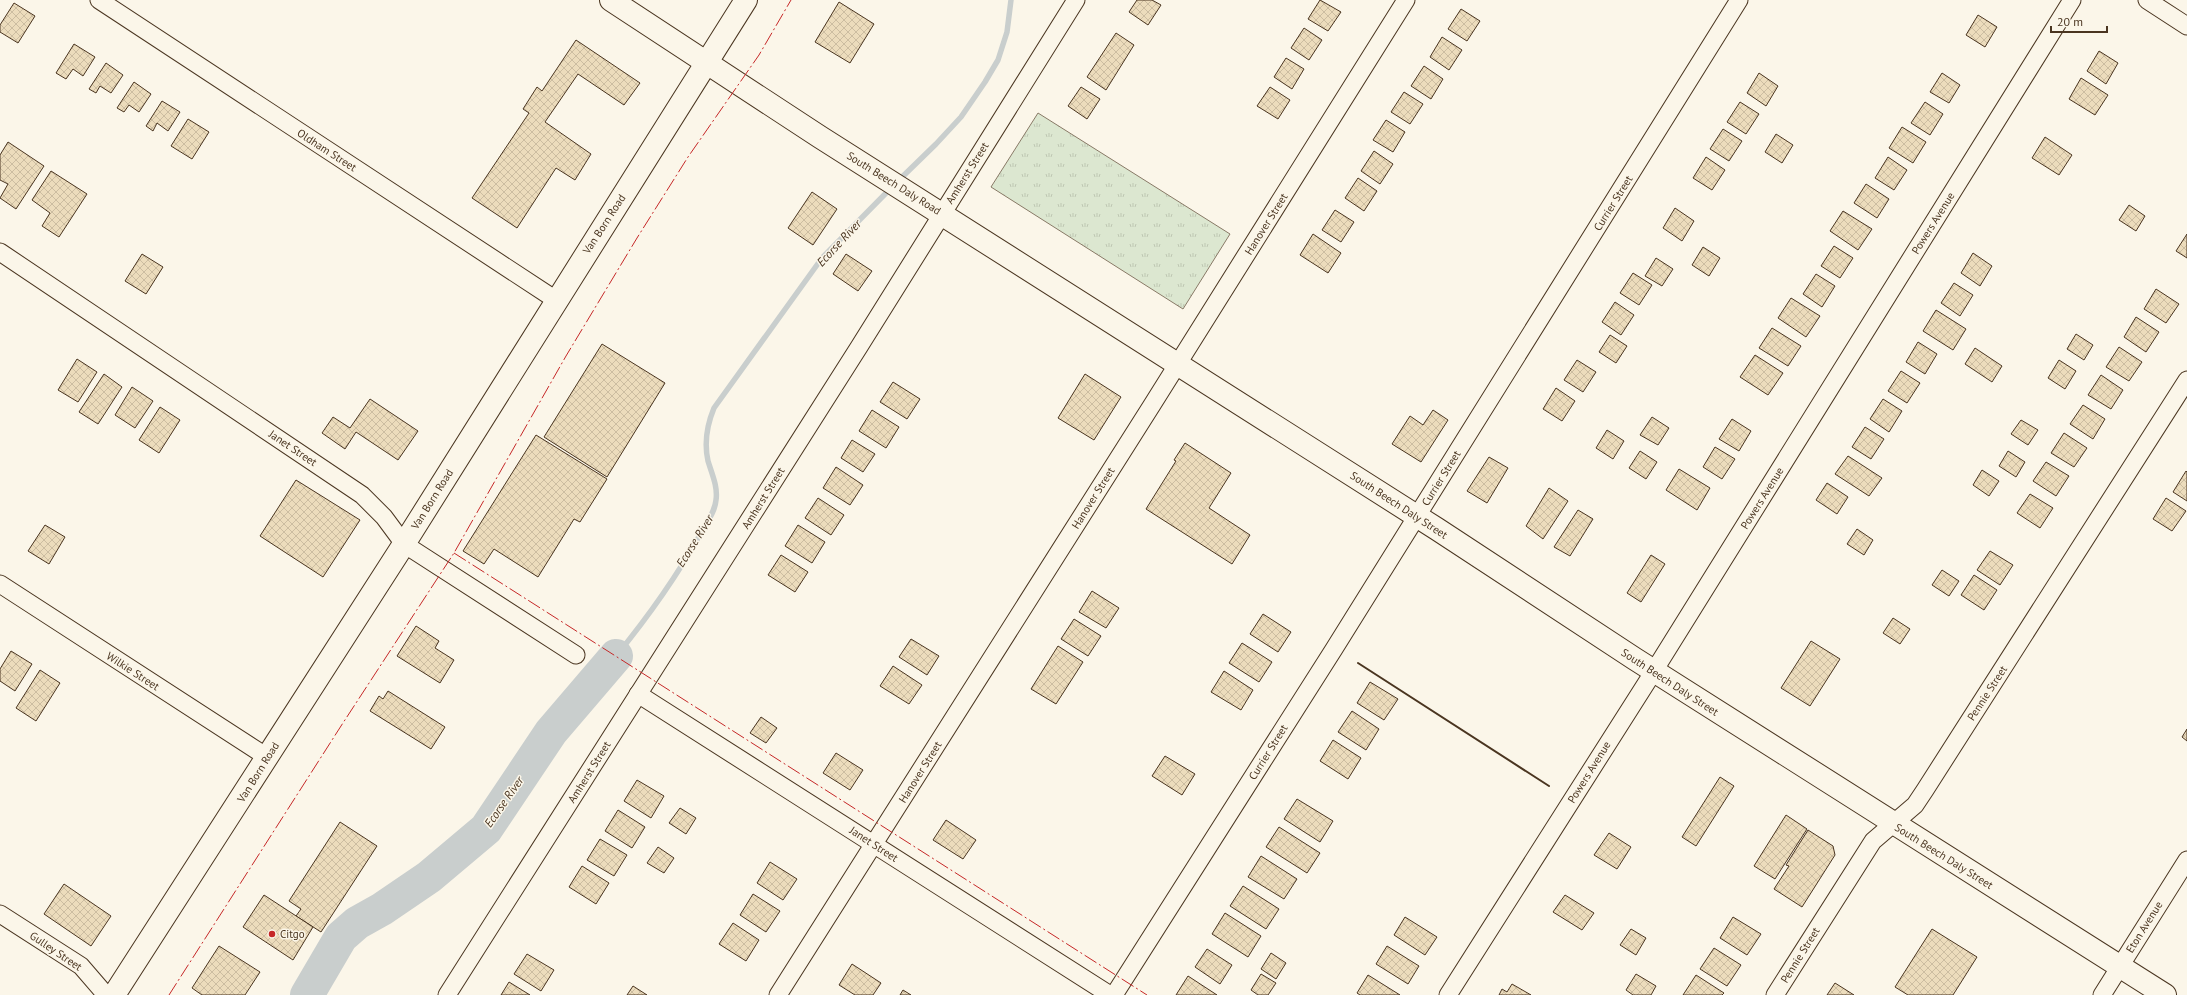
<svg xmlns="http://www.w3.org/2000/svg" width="2187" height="995" font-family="'PT Sans',sans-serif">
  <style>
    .grass { fill: url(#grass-tufts); stroke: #887966 }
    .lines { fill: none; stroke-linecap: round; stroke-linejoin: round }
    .stream { stroke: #c9cecd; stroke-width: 5.5 }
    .river { stroke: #c9cecd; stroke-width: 34 }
    .building { fill: url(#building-cross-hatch); stroke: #4a3520 }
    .street-casing { stroke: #4a3520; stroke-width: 19 }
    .secondary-casing { stroke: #4a3520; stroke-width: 24 }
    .street { stroke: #fbf6e9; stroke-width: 17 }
    .secondary { stroke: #fbf6e9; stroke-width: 22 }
    .wall { stroke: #4a3520; stroke-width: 2 }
    .power { stroke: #c62828; stroke-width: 1; stroke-dasharray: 14 3 2 3; stroke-linecap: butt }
    .poi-dot { fill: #c62828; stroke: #fbf6e9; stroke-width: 1.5 }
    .labels { text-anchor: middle; stroke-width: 3; stroke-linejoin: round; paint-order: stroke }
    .street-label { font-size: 11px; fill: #4a3520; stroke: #fbf6e9 }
    .poi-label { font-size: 11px; fill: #4a3520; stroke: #fbf6e9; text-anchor: start }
    .water-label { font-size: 12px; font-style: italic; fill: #4a3520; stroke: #fbf6e9 }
  </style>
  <defs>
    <pattern id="grass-tufts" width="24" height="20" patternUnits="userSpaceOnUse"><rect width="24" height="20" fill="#dce7d0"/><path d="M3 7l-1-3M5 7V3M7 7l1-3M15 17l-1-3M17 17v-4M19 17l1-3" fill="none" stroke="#bec7b2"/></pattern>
    <pattern id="building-cross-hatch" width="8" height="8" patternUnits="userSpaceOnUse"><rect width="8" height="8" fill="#ecdcbc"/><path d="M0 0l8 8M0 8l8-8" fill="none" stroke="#ccbda1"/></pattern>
  </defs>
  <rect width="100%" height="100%" fill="#fbf6e9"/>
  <polygon class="grass" points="1038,113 1230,234 1183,309 991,187"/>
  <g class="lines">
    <g class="stream">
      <polyline points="898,181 936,144 961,117 985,82 998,60 1007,32 1011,0"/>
      <path d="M 616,656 C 648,617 677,576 701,533 C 707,522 715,512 716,500 C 718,487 712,474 708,461 C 704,443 707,425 714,408 L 822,258 L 892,187"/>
    </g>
    <polyline class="river" points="307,995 341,937 357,923 382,909 429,877 486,829 551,732 616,656"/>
  </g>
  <g class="building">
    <polygon points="1137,0 1152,0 1161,5 1148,25 1129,12"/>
    <polygon points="1320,0 1341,12 1328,31 1308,19"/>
    <polygon points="839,2 874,24 850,63 815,42"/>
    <polygon points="14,3 35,16 18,43 0,32 0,25"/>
    <polygon points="1461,9 1480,21 1467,41 1448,29"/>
    <polygon points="1978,15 1997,27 1985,47 1966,35"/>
    <polygon points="1304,28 1322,40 1309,60 1291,48"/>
    <polygon points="1116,33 1134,45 1106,90 1087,77"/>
    <polygon points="1442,37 1462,50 1449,70 1430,57"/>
    <polygon points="576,40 640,83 624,105 578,74 545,122 591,154 575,180 556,168 517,228 472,198 529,113 523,109 537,87 542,91"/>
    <polygon points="74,44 95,57 83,76 73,69 66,79 56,73"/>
    <polygon points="2099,51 2118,63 2106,84 2087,71"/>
    <polygon points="1286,58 1304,69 1292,89 1274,77"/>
    <polygon points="106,63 123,75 111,93 100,86 96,93 89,89"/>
    <polygon points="1424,66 1443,79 1431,99 1411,86"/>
    <polygon points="1759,73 1778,86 1766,106 1747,93"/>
    <polygon points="1942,73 1960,85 1949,103 1930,92"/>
    <polygon points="2081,78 2108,95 2095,115 2069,99"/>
    <polygon points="134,82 151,94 139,112 129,105 124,112 117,108"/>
    <polygon points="1081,87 1100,99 1087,119 1068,106"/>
    <polygon points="1270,87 1290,100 1278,119 1257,106"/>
    <polygon points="1404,92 1423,104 1410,124 1391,112"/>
    <polygon points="162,101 180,112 168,131 157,123 153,131 146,126"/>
    <polygon points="1740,102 1759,114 1746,134 1727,122"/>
    <polygon points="1925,102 1943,114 1930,135 1911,123"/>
    <polygon points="188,119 209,132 192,159 171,146"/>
    <polygon points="1386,120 1405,132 1393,152 1373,140"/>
    <polygon points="1902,127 1926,142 1913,163 1889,148"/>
    <polygon points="1723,129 1742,141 1729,161 1710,149"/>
    <polygon points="1776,134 1793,145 1782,163 1765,152"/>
    <polygon points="2045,137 2072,155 2059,175 2032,158"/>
    <polygon points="8,142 44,166 16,209 0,198 8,184 0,180 0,155"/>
    <polygon points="1374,151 1393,164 1380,184 1361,171"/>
    <polygon points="1706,157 1725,170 1712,190 1693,178"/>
    <polygon points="1888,157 1907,170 1894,190 1875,178"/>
    <polygon points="51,171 87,194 59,237 42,226 50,213 32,200"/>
    <polygon points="1358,178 1377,191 1364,211 1345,198"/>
    <polygon points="1866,184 1889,199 1877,218 1854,203"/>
    <polygon points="812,192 837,209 813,245 788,228"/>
    <polygon points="2129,205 2145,216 2136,231 2119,220"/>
    <polygon points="1675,208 1694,221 1682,241 1663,228"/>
    <polygon points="1335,210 1354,222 1341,242 1322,230"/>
    <polygon points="1843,211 1872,229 1858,250 1830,231"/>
    <polygon points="1313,234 1341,253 1328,273 1300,255"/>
    <polygon points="2187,234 2187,258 2176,251"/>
    <polygon points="1834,246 1853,258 1840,278 1821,266"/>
    <polygon points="1703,247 1720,258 1709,276 1692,265"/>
    <polygon points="1973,253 1992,266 1980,286 1961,273"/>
    <polygon points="142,254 163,267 146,294 125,281"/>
    <polygon points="846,254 872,271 858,291 833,274"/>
    <polygon points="1656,258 1673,269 1662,286 1645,276"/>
    <polygon points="1633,273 1652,285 1639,305 1620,293"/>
    <polygon points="1816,274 1835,286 1822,307 1803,294"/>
    <polygon points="1954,283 1973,295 1960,316 1941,303"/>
    <polygon points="2156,289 2179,304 2166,323 2144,309"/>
    <polygon points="1791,298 1820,316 1806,337 1778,318"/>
    <polygon points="1615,302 1634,315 1621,335 1602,322"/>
    <polygon points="1936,310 1966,329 1953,350 1923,331"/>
    <polygon points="2136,317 2159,332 2146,352 2124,337"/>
    <polygon points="1772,328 1801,346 1788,366 1759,348"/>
    <polygon points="2076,334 2093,345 2084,360 2067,349"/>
    <polygon points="1610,335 1627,346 1616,363 1599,352"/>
    <polygon points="1918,342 1937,354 1925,374 1906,362"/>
    <polygon points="602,344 665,383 607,477 544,437"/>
    <polygon points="2119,347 2142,362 2129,381 2106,367"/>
    <polygon points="1975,348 2002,366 1992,382 1965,364"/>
    <polygon points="1755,355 1783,373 1768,395 1740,377"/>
    <polygon points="77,359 97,372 78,402 58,390"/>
    <polygon points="1577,360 1596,372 1583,392 1564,380"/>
    <polygon points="2059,360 2076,371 2065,389 2048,378"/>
    <polygon points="1901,371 1920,383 1907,403 1888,391"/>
    <polygon points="104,374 122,387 98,424 79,412"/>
    <polygon points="1085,374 1121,397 1094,440 1058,418"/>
    <polygon points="2101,375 2123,390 2111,409 2088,395"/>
    <polygon points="893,382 920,399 907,419 880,402"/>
    <polygon points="132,387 153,401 135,428 115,415"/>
    <polygon points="1556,388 1575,401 1562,421 1543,409"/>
    <polygon points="370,399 418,431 398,460 356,432 345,449 322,433 333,417 350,428"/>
    <polygon points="1883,399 1902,411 1889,432 1870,419"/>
    <polygon points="2083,405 2105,419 2093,439 2070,424"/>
    <polygon points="160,407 180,420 159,453 139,440"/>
    <polygon points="872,410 899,427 886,448 859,431"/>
    <polygon points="1433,410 1448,420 1421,462 1392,444 1410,416 1423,425"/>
    <polygon points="1652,417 1669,428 1658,445 1640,435"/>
    <polygon points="1732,419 1751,431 1739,451 1719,439"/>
    <polygon points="2021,420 2038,430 2028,445 2011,434"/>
    <polygon points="1865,427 1884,439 1871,459 1852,447"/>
    <polygon points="1607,430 1624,441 1613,459 1596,448"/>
    <polygon points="2064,433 2087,448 2074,467 2051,453"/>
    <polygon points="536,435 607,479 580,522 574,519 538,577 494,549 484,564 463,551"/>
    <polygon points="852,440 875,454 863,472 841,458"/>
    <polygon points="1185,443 1231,473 1209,508 1250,535 1232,564 1146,509 1176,461 1174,460"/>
    <polygon points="1715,447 1735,459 1722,479 1703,467"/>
    <polygon points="1640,451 1657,462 1646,479 1629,468"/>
    <polygon points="2008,451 2025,462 2016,477 1999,466"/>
    <polygon points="1848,456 1882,478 1869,496 1835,474"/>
    <polygon points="1489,457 1508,468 1487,503 1467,491"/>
    <polygon points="2046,462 2069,476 2056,496 2033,481"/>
    <polygon points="836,467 863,485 850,505 823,488"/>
    <polygon points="1679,469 1710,488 1697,510 1666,490"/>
    <polygon points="1982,470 1999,481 1989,496 1973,485"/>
    <polygon points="2186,471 2187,472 2187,501 2173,492"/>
    <polygon points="296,480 360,520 323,577 260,536"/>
    <polygon points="1827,483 1848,497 1837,514 1816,500"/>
    <polygon points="1549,488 1568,501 1543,539 1526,526"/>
    <polygon points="2030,494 2053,508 2040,528 2017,513"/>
    <polygon points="818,498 844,515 831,535 805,518"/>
    <polygon points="2166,498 2186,511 2172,531 2153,519"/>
    <polygon points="1578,510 1593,519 1570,556 1554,547"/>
    <polygon points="45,525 65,537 49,564 28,551"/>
    <polygon points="798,525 825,542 812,563 785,546"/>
    <polygon points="1857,529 1873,540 1864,555 1847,544"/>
    <polygon points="1990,551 2013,565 2000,585 1977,570"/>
    <polygon points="781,555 808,572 795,592 768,575"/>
    <polygon points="1651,555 1665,564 1641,602 1627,593"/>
    <polygon points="1942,570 1959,581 1949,596 1932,585"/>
    <polygon points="1974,575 1997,590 1984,610 1961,595"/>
    <polygon points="1092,591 1119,608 1106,628 1079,612"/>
    <polygon points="1263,614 1291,632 1278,652 1250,634"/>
    <polygon points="1893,618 1910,629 1900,644 1883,633"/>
    <polygon points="1074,619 1101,636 1088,656 1061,639"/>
    <polygon points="416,626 439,641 435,648 454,660 440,683 397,656"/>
    <polygon points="911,639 939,656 927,675 899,657"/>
    <polygon points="1811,641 1840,659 1810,706 1781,688"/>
    <polygon points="1242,643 1272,662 1259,682 1229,663"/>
    <polygon points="1058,646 1083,662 1056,704 1031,689"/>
    <polygon points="11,651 32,664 15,691 0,681 0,669"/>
    <polygon points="893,666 922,685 909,704 880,686"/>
    <polygon points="40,670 60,683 36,721 16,708"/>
    <polygon points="1224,671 1253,690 1241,710 1211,692"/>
    <polygon points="1370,682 1398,699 1384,720 1357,703"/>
    <polygon points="388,691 445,727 431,749 370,711 379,696 383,699"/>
    <polygon points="1352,711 1379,729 1366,750 1338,732"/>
    <polygon points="761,717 777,728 766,743 750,733"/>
    <polygon points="2187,729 2187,741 2182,737"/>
    <polygon points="1333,740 1361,758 1348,779 1320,761"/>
    <polygon points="836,753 863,770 850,790 823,773"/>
    <polygon points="1165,756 1195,774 1182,795 1152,776"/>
    <polygon points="1720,777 1734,786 1696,846 1682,837"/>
    <polygon points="637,780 664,796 651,818 624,801"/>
    <polygon points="1297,799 1333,821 1320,842 1284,819"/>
    <polygon points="680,808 696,818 686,834 669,823"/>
    <polygon points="618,810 645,827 632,848 605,831"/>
    <polygon points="1786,815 1807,829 1775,879 1754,866"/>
    <polygon points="946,820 976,840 963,859 933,840"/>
    <polygon points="340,822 377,846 321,932 296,916 301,909 289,901"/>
    <polygon points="1279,827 1320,853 1307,873 1266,847"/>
    <polygon points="1808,830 1833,846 1835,855 1802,907 1774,889 1789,866 1786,865"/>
    <polygon points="1609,833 1631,847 1617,869 1594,855"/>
    <polygon points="600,839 627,855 614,876 587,860"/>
    <polygon points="658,847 674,858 664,873 647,863"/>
    <polygon points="1261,856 1297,879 1284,899 1248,877"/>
    <polygon points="770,862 797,879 783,900 757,883"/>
    <polygon points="582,866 609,883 596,904 569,887"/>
    <polygon points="64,884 111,916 91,946 44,914"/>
    <polygon points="1243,886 1279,909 1266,929 1230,906"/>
    <polygon points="753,894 780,911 766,932 740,915"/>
    <polygon points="264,895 313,927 293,960 243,927"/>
    <polygon points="1565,895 1594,913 1582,930 1553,912"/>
    <polygon points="1225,913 1261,936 1248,957 1212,934"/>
    <polygon points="1405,917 1437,937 1425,955 1394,935"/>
    <polygon points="1733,917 1761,934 1747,955 1720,938"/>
    <polygon points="733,923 759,940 746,961 719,944"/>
    <polygon points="1631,929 1646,938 1636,955 1620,945"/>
    <polygon points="1932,929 1977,957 1953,995 1908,995 1895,987"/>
    <polygon points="219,946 260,972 245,995 202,995 192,988"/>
    <polygon points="1387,946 1419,966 1408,984 1376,964"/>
    <polygon points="1714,948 1741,965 1727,986 1700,969"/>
    <polygon points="1207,949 1232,965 1220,984 1195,967"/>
    <polygon points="1271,953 1286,963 1276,979 1261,969"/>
    <polygon points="527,954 554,970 541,991 514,974"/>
    <polygon points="852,964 881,983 873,995 855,995 839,985"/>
    <polygon points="1261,974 1276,983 1268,995 1258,995 1251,990"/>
    <polygon points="1636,974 1656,986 1651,995 1633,995 1626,990"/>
    <polygon points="1368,975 1400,995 1360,995 1357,993"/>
    <polygon points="1696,975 1724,993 1722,995 1683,995"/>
    <polygon points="1188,976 1217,995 1176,995"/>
    <polygon points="509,982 530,995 501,995"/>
    <polygon points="1835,983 1854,995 1827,995"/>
    <polygon points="1512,984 1531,995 1499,995 1502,989 1507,992"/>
    <polygon points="633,986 647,995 627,995"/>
    <polygon points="903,990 911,995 900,995"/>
  </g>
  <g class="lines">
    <g class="street-casing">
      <g id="street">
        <polyline points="99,0 556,300"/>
        <polyline points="2147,0 2187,26"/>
        <polyline points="0,252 362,495 384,517 404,544 576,655"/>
        <polyline points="0,584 267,757"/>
        <polyline points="638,694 1110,995"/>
        <polyline points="0,914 81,966 106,995"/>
        <polyline points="447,995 859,347 1076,0"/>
        <polyline points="778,995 1152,405 1406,0"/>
        <polyline points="1114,995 1334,649 1739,0"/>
        <polyline points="1448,995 1654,671 2072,0"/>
        <polyline points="1775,995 1873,841 1915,805 1925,790 2187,380"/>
        <polyline points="2102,995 2187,860"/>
      </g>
    </g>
    <g class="secondary-casing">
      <g id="secondary">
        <polyline points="611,0 820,137 1437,529 1635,659 2165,995"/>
        <polyline points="114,995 404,544 746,0"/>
      </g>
    </g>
    <use href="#street" class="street"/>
    <use href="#secondary" class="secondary"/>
    <polyline class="wall" points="1358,663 1549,786"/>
    <g class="power">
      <polyline points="454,553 1147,995"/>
      <polyline points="169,995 341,726 454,553 566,356 637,238 688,157 759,55 791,0"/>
    </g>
  </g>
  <circle class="poi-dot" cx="272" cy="934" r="4"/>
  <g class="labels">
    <g class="street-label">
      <text transform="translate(327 150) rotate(33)" y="4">Oldham Street</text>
      <text transform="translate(967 173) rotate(-58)" y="4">Amherst Street</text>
      <text transform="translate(894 183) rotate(32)" y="4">South Beech Daly Road</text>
      <text transform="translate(1613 203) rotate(-58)" y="4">Currier Street</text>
      <text transform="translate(1933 223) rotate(-58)" y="4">Powers Avenue</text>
      <text transform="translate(604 224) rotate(-57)" y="4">Van Born Road</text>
      <text transform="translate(1266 224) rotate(-58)" y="4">Hanover Street</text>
      <text transform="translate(293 448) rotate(34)" y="4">Janet Street</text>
      <text transform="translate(1441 478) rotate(-58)" y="4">Currier Street</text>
      <text transform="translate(763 498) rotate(-58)" y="4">Amherst Street</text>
      <text transform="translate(1093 498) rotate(-58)" y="4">Hanover Street</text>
      <text transform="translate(1762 498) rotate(-58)" y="4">Powers Avenue</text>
      <text transform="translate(432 499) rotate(-58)" y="4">Van Born Road</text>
      <text transform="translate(1399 505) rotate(33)" y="4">South Beech Daly Street</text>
      <text transform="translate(133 671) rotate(33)" y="4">Wilkie Street</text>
      <text transform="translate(1670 682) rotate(33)" y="4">South Beech Daly Street</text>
      <text transform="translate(1987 693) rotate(-57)" y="4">Pennie Street</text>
      <text transform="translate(1268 752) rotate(-58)" y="4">Currier Street</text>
      <text transform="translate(258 772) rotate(-58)" y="4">Van Born Road</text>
      <text transform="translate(589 772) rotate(-58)" y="4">Amherst Street</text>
      <text transform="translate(920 772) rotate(-58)" y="4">Hanover Street</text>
      <text transform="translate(1589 772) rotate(-58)" y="4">Powers Avenue</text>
      <text transform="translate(874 844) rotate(33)" y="4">Janet Street</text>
      <text transform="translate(1944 856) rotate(32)" y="4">South Beech Daly Street</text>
      <text transform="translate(2144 927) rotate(-58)" y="4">Eton Avenue</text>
      <text transform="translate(56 951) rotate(34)" y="4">Gulley Street</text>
      <text transform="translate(1800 955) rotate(-58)" y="4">Pennie Street</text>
    </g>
    <g class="poi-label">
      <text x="280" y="938">Citgo</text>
    </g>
    <g class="water-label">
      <text transform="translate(839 243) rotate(-47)" y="4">Ecorse River</text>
      <text transform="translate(695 541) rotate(-58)" y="4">Ecorse River</text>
      <text transform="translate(504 802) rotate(-55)" y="4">Ecorse River</text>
    </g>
  </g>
  <path d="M2051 26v6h56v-6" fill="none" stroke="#4a3520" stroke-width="2"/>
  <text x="2057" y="26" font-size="12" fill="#4a3520" stroke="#fbf6e9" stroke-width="3" paint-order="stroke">20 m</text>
</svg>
